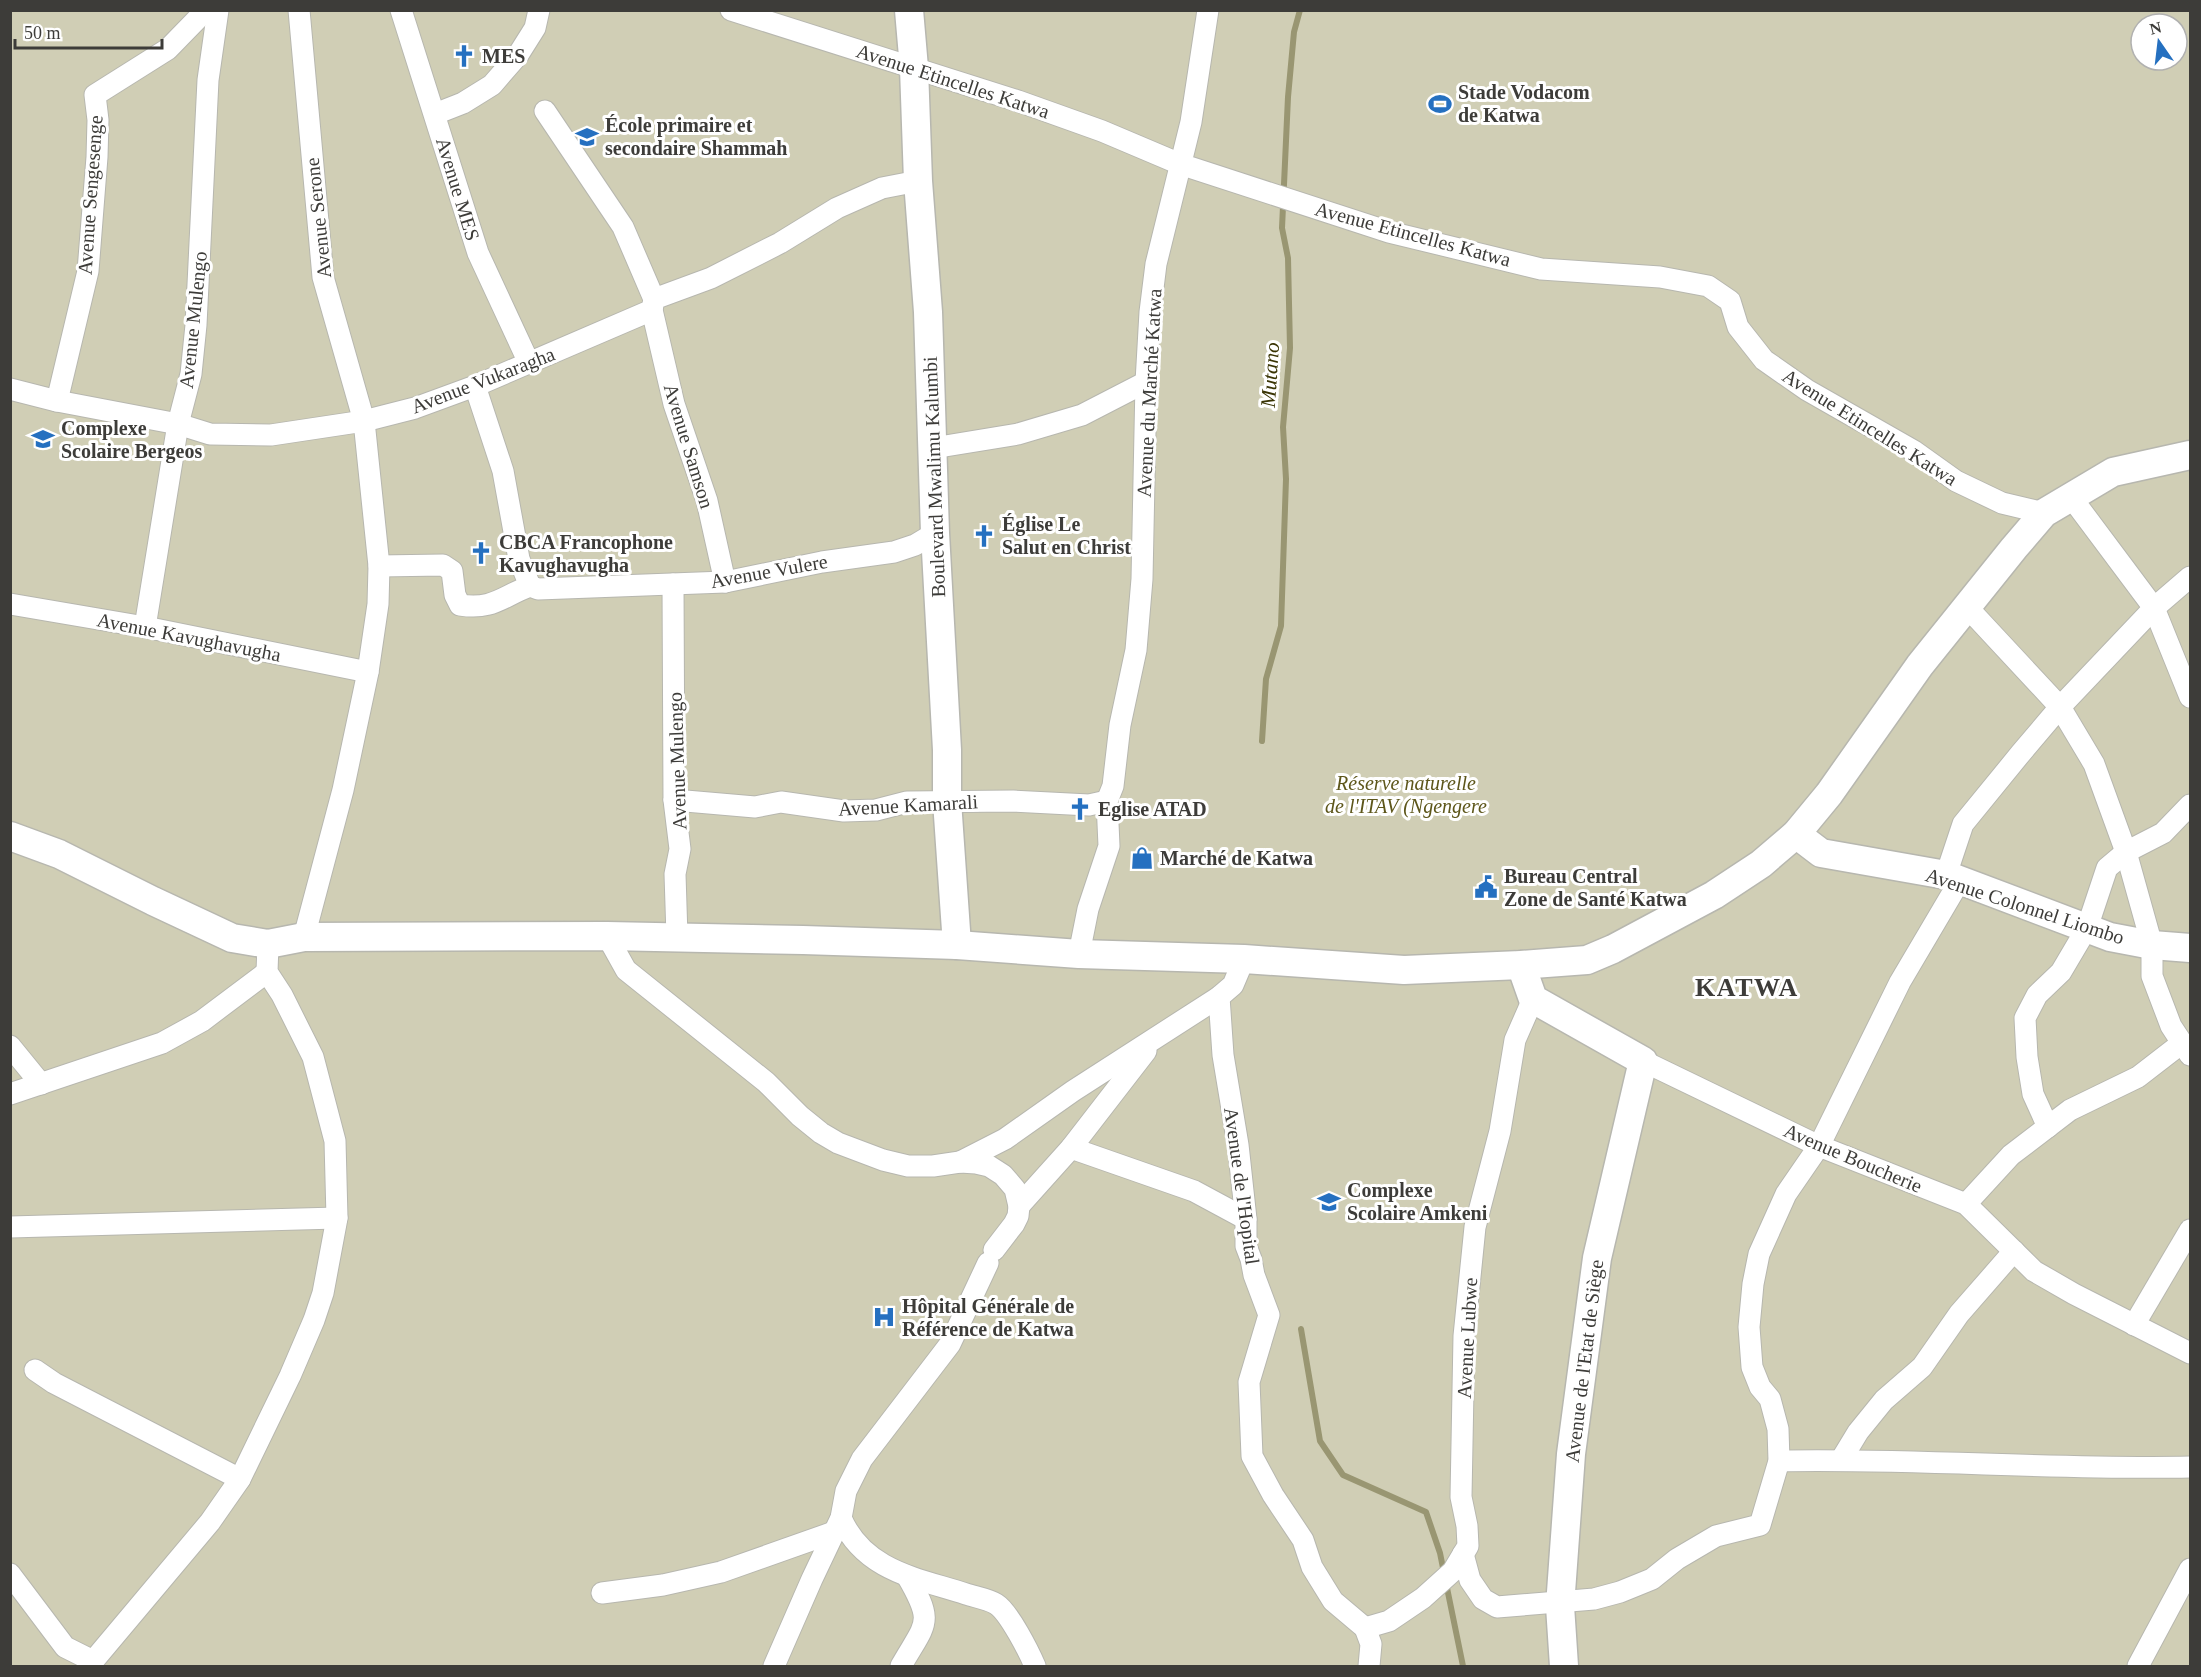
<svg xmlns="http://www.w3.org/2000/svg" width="2201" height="1677" font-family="Georgia,serif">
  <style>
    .green { fill: #d0ceb5; fill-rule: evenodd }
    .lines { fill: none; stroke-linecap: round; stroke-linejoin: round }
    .stream { stroke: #999672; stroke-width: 6 }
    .street-casing { stroke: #b7b7af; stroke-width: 23 }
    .secondary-casing { stroke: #b7b7af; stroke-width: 31 }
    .street { stroke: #fff; stroke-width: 21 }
    .secondary { stroke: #fff; stroke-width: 28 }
    .labels { text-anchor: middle; stroke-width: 6; stroke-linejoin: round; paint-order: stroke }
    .poi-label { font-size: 20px; font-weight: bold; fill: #3d3c39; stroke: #fff; text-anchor: start }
    .street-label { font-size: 20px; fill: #3d3c39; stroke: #fff }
    .park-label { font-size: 20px; font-style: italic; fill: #5d561a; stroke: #fff }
    .water-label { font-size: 21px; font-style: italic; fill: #393404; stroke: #fff }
    .district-label { font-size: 26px; font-weight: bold; letter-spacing: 1.5px; fill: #3d3c39; stroke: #fff }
  </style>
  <rect width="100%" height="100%" fill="#e7e7df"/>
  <path class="green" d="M 11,11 L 2190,11 L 2190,1666 L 11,1666 ZM 2141,24 L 2177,24 L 2177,60 L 2141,60 Z"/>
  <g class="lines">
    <g class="stream">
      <polyline points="1262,741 1266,679 1281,626 1286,479 1283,427 1290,348 1288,258 1282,228 1288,97 1294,32 1300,10"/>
      <polyline points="1301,1329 1320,1441 1343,1475 1426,1512 1440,1553 1444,1573"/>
      <polyline points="1446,1583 1463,1666"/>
    </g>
    <g class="street-casing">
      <g id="street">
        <polyline points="299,10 323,277 364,421 379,566 378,604 368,672 343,790 304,937"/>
        <polyline points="401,10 478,253 529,363"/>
        <polyline points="731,10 1018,101 1102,131 1180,164 1389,232 1541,269 1660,277 1708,286 1730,301 1738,327 1764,360 1807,390 1914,451 1956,481 2002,503 2044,513"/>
        <polyline points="545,111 623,227 654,299"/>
        <polyline points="435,114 463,103 492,85 518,55 535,28 539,10"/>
        <polyline points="652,310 674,404 707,501 725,582"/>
        <polyline points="475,386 503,471 519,559 530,586"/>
        <polyline points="10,389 57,401 178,424 210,434 271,435 364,421 415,408 475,386 652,310 654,299 711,278 780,243 837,208 882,188 918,181"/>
        <polyline points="57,401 88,271 97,157 98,120 95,95 168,49 206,10"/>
        <polyline points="933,448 1018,434 1082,415 1146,382"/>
        <polyline points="2071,497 2154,608 2190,697"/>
        <path d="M 379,566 L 443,565 L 452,571 L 455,595 L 460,605 C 493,610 501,597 530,586 L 538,589 L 725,582 L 822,562 L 894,552 L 915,545 L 935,533"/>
        <polyline points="673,584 674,800 680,849 675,874 677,937"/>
        <polyline points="10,604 145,627 368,672"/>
        <polyline points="1967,607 2060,707 2094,764 2126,852 2152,945 2152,976 2171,1026 2190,1055"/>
        <polyline points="145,627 178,424 191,374 196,325 208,80 218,10"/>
        <polyline points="674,800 755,807 781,802 844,811 876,810 907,802 1013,801 1089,805 1107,801"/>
        <polyline points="1946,875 1963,824 2021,753 2060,707 2154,608 2190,577"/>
        <polyline points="607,936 626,970 766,1082 800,1116 821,1133 838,1143 883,1160 908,1166 933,1166 960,1162 976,1163 989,1166 1003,1175 1015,1189 1019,1206 1018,1216 1014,1224 994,1250"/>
        <polyline points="1079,954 1088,909 1109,846 1107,801 1113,786 1120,725 1136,650 1142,579 1146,382 1150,312 1156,264 1191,122 1208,10"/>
        <polyline points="1219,997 1223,1055 1238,1145 1246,1219 1246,1246 1251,1259 1254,1275 1269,1315 1249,1382 1252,1456 1273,1495 1303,1540 1312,1567 1333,1601 1365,1628 1371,1644 1369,1666"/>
        <polyline points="10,1046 41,1084"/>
        <polyline points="1643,1061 1819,1146 1966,1204 2034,1271 2074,1294 2190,1353"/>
        <polyline points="10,1094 162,1043 202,1021 267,972"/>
        <polyline points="2048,1127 2033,1094 2027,1057 2025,1018 2037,995 2061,972 2087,928 2107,868 2126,852 2163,833 2190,805"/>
        <polyline points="1071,1148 1194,1191 1246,1219"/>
        <polyline points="960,1162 1005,1139 1073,1091 1219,997 1233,985 1244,959"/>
        <polyline points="1966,1204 2011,1155 2070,1110 2138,1077 2182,1043"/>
        <polyline points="1019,1206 1071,1148 1146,1051"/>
        <polyline points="10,1227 337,1218"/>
        <polyline points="2134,1325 2190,1230"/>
        <polyline points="35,1370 54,1383 240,1479"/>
        <polyline points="1841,1460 1858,1432 1884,1400 1922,1367 1959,1314 2014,1251"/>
        <path d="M 1779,1461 C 1916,1458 2053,1470 2190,1467"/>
        <path d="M 841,1518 C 864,1571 917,1578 966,1594 C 975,1597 988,1599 996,1604 C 1009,1612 1029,1652 1035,1666"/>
        <polyline points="1463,1554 1470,1580 1483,1599 1497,1607 1594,1599 1620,1592 1652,1579 1677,1559 1716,1536 1760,1525 1779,1461 1778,1429 1770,1399 1760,1387 1752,1367 1749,1327 1753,1284 1759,1254 1786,1194 1819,1146 1900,982 1959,882"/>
        <polyline points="10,1574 65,1647 93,1661"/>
        <polyline points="602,1593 663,1585 721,1572 834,1532"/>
        <polyline points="1365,1628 1389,1621 1423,1598 1453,1571 1468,1546 1467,1526 1461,1497 1464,1336 1475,1227 1500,1131 1515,1040 1533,999"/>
        <polyline points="89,1666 210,1522 240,1479 290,1376 314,1320 323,1293 337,1218 335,1141 313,1057 282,995 267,972 268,944"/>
        <polyline points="774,1666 812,1579 841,1518 846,1491 862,1459 950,1344 988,1263"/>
        <path d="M 901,1666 C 926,1622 935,1624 907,1576"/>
        <polyline points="2138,1666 2190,1569"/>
      </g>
    </g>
    <g class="secondary-casing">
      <g id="secondary">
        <polyline points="909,10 914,68 918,181 928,312 935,533 947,750 947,801 957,945"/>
        <polyline points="1796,834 1821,853 1946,875 2110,937 2152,945 2190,948"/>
        <polyline points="10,836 59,854 153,901 232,938 268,944 304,937 607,936 803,940 957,945 1079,954 1244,959 1404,970 1521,965 1587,960 1613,949 1714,895 1761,864 1796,834 1829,794 1920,665 2014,548 2044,513 2113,472 2190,455"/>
        <polyline points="1521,965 1533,999 1643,1061 1597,1258 1571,1454 1560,1606 1564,1666"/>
      </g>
    </g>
    <use href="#street" class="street"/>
    <use href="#secondary" class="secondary"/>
  </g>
  <defs>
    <g id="church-bare" transform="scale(1.8)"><path d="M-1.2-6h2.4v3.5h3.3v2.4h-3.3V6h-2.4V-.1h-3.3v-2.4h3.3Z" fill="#2570c0" stroke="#fff" stroke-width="2.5" paint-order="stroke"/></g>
    <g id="stadium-bare" transform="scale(1.8)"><path d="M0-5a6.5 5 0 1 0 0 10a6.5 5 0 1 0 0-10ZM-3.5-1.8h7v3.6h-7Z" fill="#2570c0" stroke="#fff" stroke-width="2.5" paint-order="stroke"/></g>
    <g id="school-bare" transform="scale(1.8)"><path d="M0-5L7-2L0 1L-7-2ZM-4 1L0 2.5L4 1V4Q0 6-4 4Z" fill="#2570c0" stroke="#fff" stroke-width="2.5" paint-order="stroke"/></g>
    <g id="shop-bare" transform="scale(1.8)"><path d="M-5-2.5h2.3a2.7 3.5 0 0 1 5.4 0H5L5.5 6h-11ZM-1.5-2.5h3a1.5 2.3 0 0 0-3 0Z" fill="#2570c0" stroke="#fff" stroke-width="2.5" paint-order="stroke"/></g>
    <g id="civic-bare" transform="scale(1.8)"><path d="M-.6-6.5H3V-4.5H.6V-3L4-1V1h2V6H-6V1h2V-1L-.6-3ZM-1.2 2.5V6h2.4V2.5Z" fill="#2570c0" stroke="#fff" stroke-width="2.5" paint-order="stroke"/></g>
    <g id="hospital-bare" transform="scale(1.8)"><path d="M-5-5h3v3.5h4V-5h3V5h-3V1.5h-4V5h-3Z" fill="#2570c0" stroke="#fff" stroke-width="2.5" paint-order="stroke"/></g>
  </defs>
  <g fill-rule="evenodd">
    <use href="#church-bare" x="464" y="56"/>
    <use href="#stadium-bare" x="1440" y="104"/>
    <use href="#school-bare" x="587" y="137"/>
    <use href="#school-bare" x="43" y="439"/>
    <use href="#church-bare" x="984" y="536"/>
    <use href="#church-bare" x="481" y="553"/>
    <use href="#church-bare" x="1080" y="809"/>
    <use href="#shop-bare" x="1142" y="858"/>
    <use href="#civic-bare" x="1486" y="887"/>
    <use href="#school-bare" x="1329" y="1202"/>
    <use href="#hospital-bare" x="884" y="1317"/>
  </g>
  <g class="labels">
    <g class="poi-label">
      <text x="482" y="63">MES</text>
      <text x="1458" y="99">Stade Vodacom<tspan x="1458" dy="23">de Katwa</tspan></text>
      <text x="605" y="132">École primaire et<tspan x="605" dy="23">secondaire Shammah</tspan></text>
      <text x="61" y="435">Complexe<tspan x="61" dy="23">Scolaire Bergeos</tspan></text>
      <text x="1002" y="531">Église Le<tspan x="1002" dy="23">Salut en Christ</tspan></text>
      <text x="499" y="549">CBCA Francophone<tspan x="499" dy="23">Kavughavugha</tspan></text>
      <text x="1098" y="816">Eglise ATAD</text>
      <text x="1160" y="865">Marché de Katwa</text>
      <text x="1504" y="883">Bureau Central<tspan x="1504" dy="23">Zone de Santé Katwa</tspan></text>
      <text x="1347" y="1197">Complexe<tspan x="1347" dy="23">Scolaire Amkeni</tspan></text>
      <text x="902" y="1313">Hôpital Générale de<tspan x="902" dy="23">Référence de Katwa</tspan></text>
    </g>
    <g class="street-label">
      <text transform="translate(953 81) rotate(18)" y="7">Avenue Etincelles Katwa</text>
      <text transform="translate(458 189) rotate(73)" y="7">Avenue MES</text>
      <text transform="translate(90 195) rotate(-86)" y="7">Avenue Sengesenge</text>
      <text transform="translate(318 218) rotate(-96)" y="7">Avenue Serone</text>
      <text transform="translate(1413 234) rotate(15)" y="7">Avenue Etincelles Katwa</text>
      <text transform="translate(193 320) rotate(-84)" y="7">Avenue Mulengo</text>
      <text transform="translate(483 380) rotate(-21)" y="7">Avenue Vukaragha</text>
      <text transform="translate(1149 393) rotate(-87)" y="7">Avenue du Marché Katwa</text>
      <text transform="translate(1870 427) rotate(32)" y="7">Avenue Etincelles Katwa</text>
      <text transform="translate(689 446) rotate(73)" y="7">Avenue Samson</text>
      <text transform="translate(934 477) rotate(-92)" y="7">Boulevard Mwalimu Kalumbi</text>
      <text transform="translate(769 571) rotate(-10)" y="7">Avenue Vulere</text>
      <text transform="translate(189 637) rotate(11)" y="7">Avenue Kavughavugha</text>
      <text transform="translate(677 761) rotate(-92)" y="7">Avenue Mulengo</text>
      <text transform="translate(908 805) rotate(-3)" y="7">Avenue Kamarali</text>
      <text transform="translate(2025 906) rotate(18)" y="7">Avenue Colonnel Liombo</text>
      <text transform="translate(1853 1158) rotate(23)" y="7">Avenue Boucherie</text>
      <text transform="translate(1242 1186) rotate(82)" y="7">Avenue de l'Hopital</text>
      <text transform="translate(1467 1338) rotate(-87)" y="7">Avenue Lubwe</text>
      <text transform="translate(1584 1361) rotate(-83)" y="7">Avenue de l'Etat de Siège</text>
    </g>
    <g class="park-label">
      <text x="1406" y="790">Réserve naturelle<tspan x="1406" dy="23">de l'ITAV (Ngengere</tspan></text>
    </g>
    <g class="water-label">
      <text transform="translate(1270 375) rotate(-86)" y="7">Mutano</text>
    </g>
    <g class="district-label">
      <text x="1747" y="996">KATWA</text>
    </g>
  </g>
  <rect width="2201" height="1677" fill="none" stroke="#3d3c39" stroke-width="24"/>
  <g transform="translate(2159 42) rotate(346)"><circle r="28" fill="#ffffff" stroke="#b1b1b0" stroke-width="1.5"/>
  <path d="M0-4.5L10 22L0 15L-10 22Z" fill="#2570c0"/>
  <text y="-9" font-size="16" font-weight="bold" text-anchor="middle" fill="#3d3c39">N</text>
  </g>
  <path d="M15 39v9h147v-9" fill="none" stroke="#3d3c39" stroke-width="3"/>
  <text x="24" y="39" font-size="18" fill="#3d3c39" stroke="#ffffff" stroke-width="4.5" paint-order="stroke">50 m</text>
</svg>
